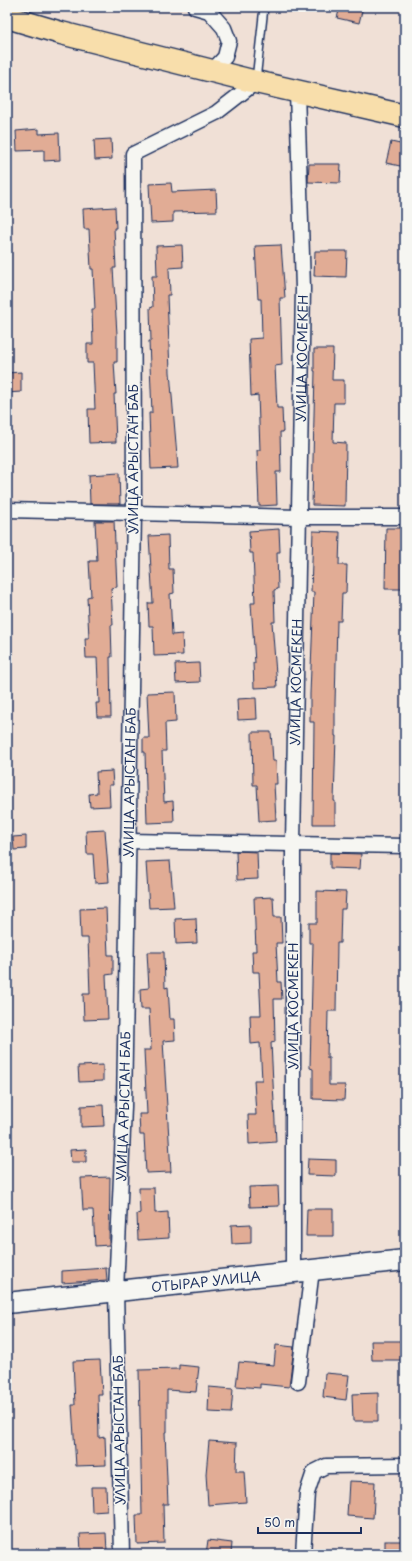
<svg xmlns="http://www.w3.org/2000/svg" width="412" height="1561" font-family="'Playpen Sans',sans-serif">
  <style>
    .building { fill: #e1ac95; stroke: #1b2f5e }
    .lines { fill: none; stroke-linecap: round; stroke-linejoin: round }
    .lane-casing { stroke: #1b2f5e; stroke-width: 10 }
    .street-casing { stroke: #1b2f5e; stroke-width: 17 }
    .secondary-casing { stroke: #1b2f5e; stroke-width: 23 }
    .highway-casing { stroke: #1b2f5e; stroke-width: 25 }
    .lane { stroke: #f6f6f2; stroke-width: 7 }
    .street { stroke: #f6f6f2; stroke-width: 14 }
    .secondary { stroke: #f6f6f2; stroke-width: 20 }
    .highway { stroke: #f8deab; stroke-width: 22 }
    .labels { text-anchor: middle; stroke-width: 3; stroke-linejoin: round; paint-order: stroke }
    .street-label { font-size: 13px; fill: #1b2f5e; stroke: #f6f6f2 }
  </style>
  <rect width="100%" height="100%" fill="#f0e0d6"/>
  <filter id="ink" filterUnits="userSpaceOnUse"><feTurbulence type="fractalNoise" baseFrequency=".025" numOctaves="2"/><feDisplacementMap in="SourceGraphic" scale="8" xChannelSelector="R" yChannelSelector="G"/><feConvolveMatrix kernelMatrix="1 2 1 2 8 2 1 2 1" color-interpolation-filters="sRGB"/></filter>
  <g filter="url(#ink)">
    <g class="building">
      <polygon points="340,7 363,7 359,23 337,18"/>
      <polygon points="39,129 39,134 59,133 60,160 44,161 44,150 17,151 16,131"/>
      <polygon points="111,139 112,159 95,160 94,140"/>
      <polygon points="391,142 405,145 405,167 386,163"/>
      <polygon points="309,164 341,164 340,183 308,182"/>
      <polygon points="171,183 172,192 216,190 217,211 173,212 173,222 151,223 149,184"/>
      <polygon points="115,207 116,228 114,228 116,268 113,268 117,334 117,362 114,362 116,394 114,394 116,442 89,443 88,409 95,409 93,363 87,363 87,344 93,344 92,309 95,309 93,269 91,269 89,229 84,229 83,209"/>
      <polygon points="182,245 183,267 169,268 170,295 167,295 170,372 178,468 151,469 149,413 152,413 149,341 151,341 150,308 153,307 152,276 157,276 156,246"/>
      <polygon points="281,245 285,298 280,298 282,365 275,366 277,408 282,408 283,432 280,432 281,472 276,472 277,505 259,506 257,450 260,450 258,395 251,396 249,339 262,338 261,299 258,299 255,246"/>
      <polygon points="315,251 347,251 346,277 314,276"/>
      <polygon points="314,349 333,349 332,380 344,380 344,403 334,403 333,442 346,443 345,506 312,505 315,371 314,371"/>
      <polygon points="21,372 21,392 7,393 7,373"/>
      <polygon points="119,473 120,504 90,504 89,475"/>
      <polygon points="95,521 114,521 117,587 111,588 113,625 111,625 112,657 110,657 111,717 97,717 96,703 99,703 97,658 86,658 85,638 89,638 87,597 91,596 89,561 97,561"/>
      <polygon points="386,528 405,528 405,589 385,589"/>
      <polygon points="279,529 280,552 277,552 278,589 274,590 275,622 272,622 277,687 254,688 253,663 255,663 251,603 255,603 253,553 250,553 249,531"/>
      <polygon points="313,531 340,532 339,565 347,565 346,593 342,593 341,621 337,621 335,703 335,736 336,736 334,801 335,801 335,824 313,824 314,722 310,722 310,694 314,592 311,592"/>
      <polygon points="168,535 169,569 173,569 174,593 170,594 172,635 182,634 183,655 154,656 153,626 149,626 148,603 153,603 149,536"/>
      <polygon points="199,663 200,682 176,683 175,664"/>
      <polygon points="175,692 176,722 165,723 166,751 162,751 164,802 173,801 174,822 147,823 145,752 143,752 143,738 149,738 147,693"/>
      <polygon points="256,698 257,719 238,720 237,699"/>
      <polygon points="252,732 271,732 273,761 276,761 277,784 274,784 276,820 259,821 257,785 253,785"/>
      <polygon points="112,771 113,785 109,785 110,806 90,807 89,794 97,793 96,772"/>
      <polygon points="105,830 109,882 95,883 93,854 87,854 86,831"/>
      <polygon points="26,836 26,849 14,850 13,837"/>
      <polygon points="236,851 257,852 258,879 237,880"/>
      <polygon points="330,853 361,854 360,869 330,868"/>
      <polygon points="170,861 174,907 149,908 146,862"/>
      <polygon points="317,891 346,892 345,909 341,909 340,943 337,943 336,1011 328,1011 327,1058 329,1058 329,1085 345,1085 344,1100 313,1099 313,1069 310,1068 313,943 309,943 309,923 317,923"/>
      <polygon points="273,897 274,917 281,917 282,943 276,943 278,982 281,982 282,999 274,999 275,1042 271,1043 276,1142 249,1144 248,1115 256,1115 254,1080 262,1080 260,1043 251,1044 250,1015 261,1015 259,972 253,972 252,951 256,951 254,898"/>
      <polygon points="106,908 108,955 113,955 113,974 106,975 108,1019 84,1020 83,994 90,994 88,938 81,938 80,909"/>
      <polygon points="196,918 197,943 176,944 175,919"/>
      <polygon points="147,952 164,952 165,988 168,987 170,1019 174,1019 175,1040 163,1041 171,1172 146,1173 144,1135 140,1135 139,1114 147,1114 144,1050 151,1050 149,1009 141,1009 140,989 149,988"/>
      <polygon points="103,1065 103,1081 79,1082 78,1066"/>
      <polygon points="103,1105 104,1126 81,1127 81,1106"/>
      <polygon points="86,1149 86,1162 71,1162 70,1150"/>
      <polygon points="308,1159 336,1160 336,1176 307,1175"/>
      <polygon points="110,1177 109,1245 95,1246 93,1210 83,1210 81,1178"/>
      <polygon points="278,1186 279,1206 250,1207 249,1187"/>
      <polygon points="139,1188 154,1188 155,1213 168,1212 169,1238 138,1240 137,1214 140,1213"/>
      <polygon points="307,1209 333,1209 333,1236 306,1236"/>
      <polygon points="251,1224 251,1243 232,1244 231,1225"/>
      <polygon points="106,1268 107,1280 62,1283 62,1271"/>
      <polygon points="371,1341 405,1341 405,1360 372,1360"/>
      <polygon points="276,1345 294,1347 289,1387 260,1384 260,1388 236,1386 239,1362 274,1365"/>
      <polygon points="100,1360 102,1394 98,1394 99,1438 105,1437 106,1465 76,1466 72,1405 75,1405 73,1361"/>
      <polygon points="179,1365 199,1367 196,1392 167,1390 167,1432 165,1432 168,1504 163,1504 164,1543 137,1544 136,1515 142,1515 139,1370 179,1369"/>
      <polygon points="325,1373 349,1375 346,1400 323,1397"/>
      <polygon points="209,1387 233,1389 231,1413 208,1412"/>
      <polygon points="378,1393 378,1421 353,1421 352,1394"/>
      <polygon points="209,1441 237,1443 236,1471 244,1471 246,1502 208,1505 206,1474"/>
      <polygon points="349,1481 375,1482 373,1518 347,1516"/>
      <polygon points="91,1487 106,1487 107,1511 92,1512"/>
      <polygon points="106,1533 107,1551 81,1552 80,1534"/>
      <polygon points="208,1540 232,1543 231,1554 206,1554"/>
      <rect x="385" y="1541" width="20" height="13"/>
    </g>
    <g class="lines">
      <g class="lane-casing">
        <polyline id="lane" points="256,80 264,7"/>
      </g>
      <g class="street-casing">
        <g id="street">
          <polyline points="195,7 209,11 224,28 229,41 225,57 212,71"/>
          <polyline points="7,510 298,517 405,517"/>
          <polyline points="128,841 405,846"/>
          <path id="s1" d="M 293,1272 L 293,844 L 303,289 L 297,91"/>
          <polyline points="298,1382 312,1270"/>
          <path id="s2" d="M 122,1554 L 116,1291 L 124,1107 L 134,513 L 133,154 L 216,113 L 256,82"/>
          <polyline points="303,1554 307,1493 314,1472 326,1466 405,1465"/>
        </g>
      </g>
      <g class="secondary-casing">
        <g id="secondary">
          <path id="s3" d="M 7,1303 L 405,1260"/>
        </g>
      </g>
      <g class="highway-casing">
        <polyline id="highway" points="7,17 61,33 256,82 405,116"/>
      </g>
      <use href="#lane" class="lane"/>
      <use href="#street" class="street"/>
      <use href="#secondary" class="secondary"/>
      <use href="#highway" class="highway"/>
    </g>
  </g>
  <g class="labels">
    <g class="street-label">
      <text dy="5" stroke="none"><textPath href="#s1" startOffset="914">УЛИЦА КОСМЕКЕН</textPath></text>
      <text transform="translate(133 459) rotate(-90)" y="5">УЛИЦА АРЫСТАН БАБ</text>
      <text dy="5" stroke="none"><textPath href="#s1" startOffset="590">УЛИЦА КОСМЕКЕН</textPath></text>
      <text dy="5" stroke="none"><textPath href="#s2" startOffset="772">УЛИЦА АРЫСТАН БАБ</textPath></text>
      <text transform="translate(293 1006) rotate(-90)" y="5">УЛИЦА КОСМЕКЕН</text>
      <text dy="5" stroke="none"><textPath href="#s2" startOffset="448">УЛИЦА АРЫСТАН БАБ</textPath></text>
      <text dy="5" stroke="none"><textPath href="#s3" startOffset="200">ОТЫРАР УЛИЦА</textPath></text>
      <text transform="translate(119 1430) rotate(-91)" y="5">УЛИЦА АРЫСТАН БАБ</text>
    </g>
  </g>
  <rect width="412" height="1561" fill="none" stroke="#f6f6f2" stroke-width="24"/>
  <rect x="12" y="12" width="388" height="1537" fill="none" stroke="#1b2f5e" stroke-width="1.5" filter="url(#ink)"/>
  <path d="M258 1527v6h103v-6" fill="none" stroke="#1b2f5e" stroke-width="2"/>
  <text x="264" y="1527" font-size="12" fill="#1b2f5e" stroke="#f6f6f2" stroke-width="3" paint-order="stroke">50 m</text>
</svg>
